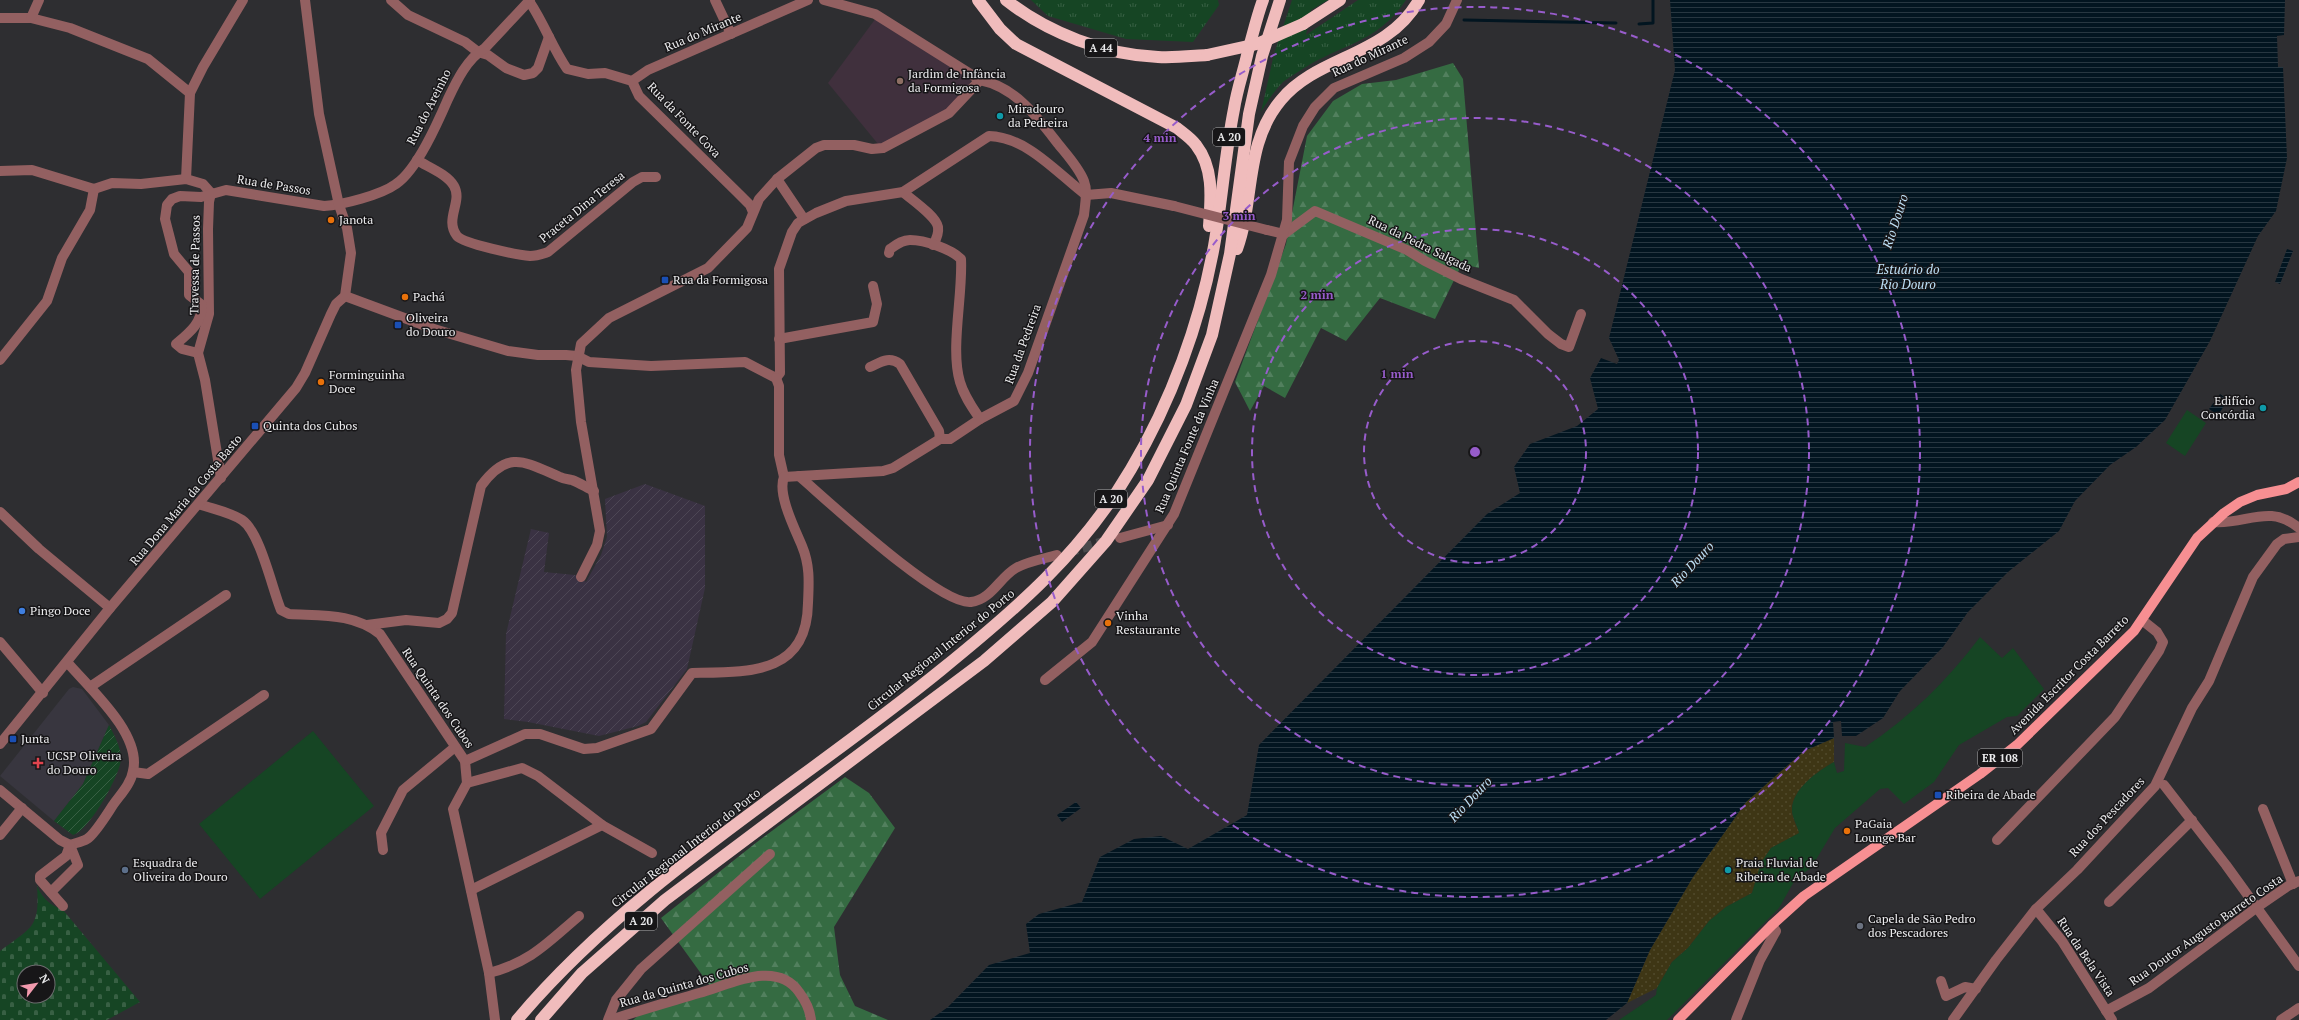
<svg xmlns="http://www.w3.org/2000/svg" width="2299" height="1020" font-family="'PT Serif',serif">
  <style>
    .built { fill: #38363f }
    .industrial { fill: url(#industrial-furrows) }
    .education { fill: #40303d }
    .grass { fill: url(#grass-tufts) }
    .forest { fill: url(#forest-firs) }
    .sand { fill: url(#sand-dots) }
    .cemetery { fill: url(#cemetery-stones); fill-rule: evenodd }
    .park { fill: #164524 }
    .garden { fill: url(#garden-furrows) }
    .water { fill: url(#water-rules) }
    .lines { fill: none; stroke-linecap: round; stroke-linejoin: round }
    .stream { stroke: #021520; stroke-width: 3 }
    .minor-tunnel { stroke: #4a4a4d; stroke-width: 10; stroke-dasharray: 10 5; stroke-linecap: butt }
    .minor { stroke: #936061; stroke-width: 10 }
    .major { stroke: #f78f92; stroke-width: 10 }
    .highway { stroke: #f0bcbc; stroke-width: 12 }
    .minor-bridge { stroke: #936061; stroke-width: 10 }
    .highway-bridge { stroke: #f0bcbc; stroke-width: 12 }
    .ring { fill: none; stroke: #975ccb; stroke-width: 2; stroke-dasharray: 7 5 }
    .education-dot { fill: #8d6e63; stroke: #171618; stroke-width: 1.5 }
    .culture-dot { fill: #0f9aa8; stroke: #171618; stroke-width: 1.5 }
    .food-dot { fill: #e8710a; stroke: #171618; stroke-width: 1.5 }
    .transit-dot { fill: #1a4fb4; stroke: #171618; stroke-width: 1.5 }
    .shop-dot { fill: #3f7fe0; stroke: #171618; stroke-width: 1.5 }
    .health-dot { fill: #e0444e; stroke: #171618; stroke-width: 1.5 }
    .service-dot { fill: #5c6f8a; stroke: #171618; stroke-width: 1.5 }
    .worship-dot { fill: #6b7280; stroke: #171618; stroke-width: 1.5 }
    .labels { text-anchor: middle; stroke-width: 3; stroke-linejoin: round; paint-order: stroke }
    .shield { fill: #171618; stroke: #acacae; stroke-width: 1 }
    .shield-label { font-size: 11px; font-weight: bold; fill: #ececee }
    .street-label { font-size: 12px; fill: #ececee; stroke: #171618 }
    .poi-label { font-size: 12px; fill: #ececee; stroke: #171618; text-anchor: start }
    .water-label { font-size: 13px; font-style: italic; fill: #bee1f7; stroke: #171618 }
    .centre { fill: #975ccb; stroke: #171618; stroke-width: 2 }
    .ring-label { font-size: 12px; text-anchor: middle; font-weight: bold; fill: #975ccb; stroke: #171618; stroke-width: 3; stroke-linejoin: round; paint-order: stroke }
  </style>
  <defs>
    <pattern id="industrial-furrows" width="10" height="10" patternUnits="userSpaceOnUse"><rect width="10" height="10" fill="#3a3243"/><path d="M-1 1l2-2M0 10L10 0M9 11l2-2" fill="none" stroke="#4d4655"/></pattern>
    <pattern id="grass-tufts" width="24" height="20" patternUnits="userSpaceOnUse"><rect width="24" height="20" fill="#164524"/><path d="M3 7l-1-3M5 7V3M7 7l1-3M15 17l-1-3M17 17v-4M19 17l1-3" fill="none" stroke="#386044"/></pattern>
    <pattern id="forest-firs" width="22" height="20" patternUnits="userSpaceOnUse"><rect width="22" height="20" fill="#356b42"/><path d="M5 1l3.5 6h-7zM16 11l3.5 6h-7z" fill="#52805e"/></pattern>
    <pattern id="sand-dots" width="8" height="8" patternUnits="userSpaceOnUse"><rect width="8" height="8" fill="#3e3615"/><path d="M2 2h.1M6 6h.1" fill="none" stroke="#514a2c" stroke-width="1.8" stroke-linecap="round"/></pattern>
    <pattern id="cemetery-stones" width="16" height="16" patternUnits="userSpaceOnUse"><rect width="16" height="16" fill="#164524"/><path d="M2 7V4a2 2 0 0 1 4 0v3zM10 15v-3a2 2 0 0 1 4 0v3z" fill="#386044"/></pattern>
    <pattern id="garden-furrows" width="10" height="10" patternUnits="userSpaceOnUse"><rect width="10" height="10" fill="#164524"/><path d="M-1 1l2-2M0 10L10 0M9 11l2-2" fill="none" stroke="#386044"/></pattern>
    <pattern id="water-rules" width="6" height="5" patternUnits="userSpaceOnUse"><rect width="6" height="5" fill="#021520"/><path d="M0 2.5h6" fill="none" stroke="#273741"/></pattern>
  </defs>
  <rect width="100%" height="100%" fill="#2e2e31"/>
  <polygon class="built" points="73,687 82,689 109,725 83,784 54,821 0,776 69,689"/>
  <polygon class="industrial" points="645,484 705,506 705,588 687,669 646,722 638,726 599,736 528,722 504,719 506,634 531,529 549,533 544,572 575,575 586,582 601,555 607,537 605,499"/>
  <polygon class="education" points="876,18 972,80 951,108 884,146 878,144 828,83"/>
  <g class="grass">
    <polygon points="1031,0 1218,0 1219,5 1193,42 1126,39 1048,16"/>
    <path d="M 1292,0 L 1328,0 L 1311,10 L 1306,35 L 1358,0 L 1406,0 C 1377,44 1340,44 1301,70 C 1295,74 1288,78 1283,82 C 1274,91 1267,102 1261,112 L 1274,54 Z"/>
  </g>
  <g class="forest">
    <polygon points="1453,63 1463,79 1479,268 1462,264 1435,319 1380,298 1346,341 1321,328 1285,398 1264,386 1250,411 1235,382 1286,244 1307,136 1333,101 1362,84 1396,80"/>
    <polygon points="845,777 869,793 895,828 834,927 840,975 855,1006 888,1020 633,1020 641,1013 710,986 661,918 757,842"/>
  </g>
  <path class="sand" d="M 1834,738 L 1834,762 C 1818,771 1792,789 1792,810 C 1792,817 1797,827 1800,833 L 1771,848 L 1761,863 L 1752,893 L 1726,907 L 1709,921 L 1688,948 L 1672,962 L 1657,988 L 1627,1003 L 1650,950 L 1693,877 L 1746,802 L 1804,751 Z"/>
  <path class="cemetery" d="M 37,886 C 43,899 50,905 63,910 L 140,1002 L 107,1020 L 0,1020 L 0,951 C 32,927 40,928 37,886 ZM 24,972 L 48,972 L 48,996 L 24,996 Z"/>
  <g class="park">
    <polygon points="2187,410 2206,423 2185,456 2166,443"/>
    <path d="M 1980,637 L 2002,658 L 2013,648 L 2044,689 L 2017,716 L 2007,717 L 1959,745 L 1934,782 L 1904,804 L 1888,788 L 1880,789 L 1835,828 L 1811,868 L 1796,878 L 1779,908 L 1667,1020 L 1619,1020 L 1656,995 L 1657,988 L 1672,962 L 1688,948 L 1709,921 L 1726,907 L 1752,893 L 1761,863 L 1771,848 L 1799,833 C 1798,827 1792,817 1792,810 C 1792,789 1818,771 1834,762 L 1837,773 L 1844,771 L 1845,743 L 1865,747 C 1910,717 1948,680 1980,637 Z"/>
    <polygon points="313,731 374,806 260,899 199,824"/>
  </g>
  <path class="garden" d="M 109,725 C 114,735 120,745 121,757 C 122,773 89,831 73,835 L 54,821 L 83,784 Z"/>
  <g class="water">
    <polygon points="1670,0 2285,0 2284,35 2277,36 2278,67 2283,67 2287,158 2276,211 2258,236 2210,341 2165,420 2136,447 2110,465 2075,501 2059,531 2008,572 1968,612 1943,647 1900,691 1883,718 1856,736 1842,736 1841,721 1833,722 1834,738 1804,751 1746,802 1693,877 1650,950 1627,1003 1606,1020 930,1020 948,1007 989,965 1030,953 1026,924 1039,914 1082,902 1100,857 1134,839 1161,836 1188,849 1247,815 1259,745 1487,514 1520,493 1514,467 1530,444 1577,426 1598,409 1590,378 1601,358 1617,364 1619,360 1609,338 1675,70"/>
    <polygon points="2287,249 2293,251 2280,284 2275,282"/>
    <polygon points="2220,394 2228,400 2218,415 2209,409"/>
    <polygon points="1076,802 1081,808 1062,822 1057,815"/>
  </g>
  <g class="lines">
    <g class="stream">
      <polyline points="1464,20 1616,23"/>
      <polyline points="1639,24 1653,23 1653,0"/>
    </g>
    <polyline class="minor-tunnel" points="1068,552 1107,541"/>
    <g class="minor">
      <polyline points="391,0 408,15 465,42 478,52 488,55 506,68 524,75 533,73 538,68 549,37"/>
      <polyline points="715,0 731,34"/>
      <path d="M 529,1 C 544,23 552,47 567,69 L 588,74 L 605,73 L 632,81 L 639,96 L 737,192 L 750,205 L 753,212"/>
      <polyline points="0,18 31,18 70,28 148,59 190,93"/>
      <polyline points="31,18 39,0"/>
      <polyline points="632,81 648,70 808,0"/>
      <path d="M 417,160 C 428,167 447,174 454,186 C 463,202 444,219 457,236 C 464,244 518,255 530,256 C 537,256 542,254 548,252 L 633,182 L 642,177 L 656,177"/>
      <polyline points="0,171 32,170 94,189 112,183 141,184 186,179 203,184 211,193"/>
      <polyline points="186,179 190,93 203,67 243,0"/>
      <polyline points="777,179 804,219"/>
      <path d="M 903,192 C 912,200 936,216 938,227 C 939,234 936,240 933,245"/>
      <polyline points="211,193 209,202 208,229 209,314 198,353 205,380 221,478"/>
      <polyline points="1086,195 1111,193 1174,206"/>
      <polyline points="1267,230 1284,234"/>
      <polyline points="1284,234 1315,211 1407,250 1425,261 1461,279 1514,300 1548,334 1561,344 1569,347 1581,314"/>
      <path d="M 889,253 L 890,249 C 896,245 902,240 910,240 C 925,240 951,249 961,259 C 963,295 950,349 960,382 C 964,396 972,407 980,419"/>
      <polyline points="345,296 434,329 508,351 538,355 566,355 577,356 589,362 651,366 745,362 776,378"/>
      <polyline points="779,339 873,322 877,304 873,286"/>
      <path d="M 198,353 L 182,349 L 176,344 C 189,333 202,323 202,305 L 189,295 L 189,272 L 174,254 L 165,219 L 167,205 L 172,199 L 180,196 L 201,197 L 226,190 L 324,206 C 342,205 381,195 396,184 C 417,170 438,122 448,99 C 457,80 467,59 485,48 L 530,0"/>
      <polyline points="0,360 47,301 62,258 90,210 94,189"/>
      <path d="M 870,367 C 881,362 889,356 900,364 L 939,431 L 940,439"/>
      <path d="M 776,378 L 780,373 L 779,269 L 792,232 L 798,223 L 816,213 L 846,201 L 903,192 L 989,136 C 1027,137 1057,173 1086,195"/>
      <polyline points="776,378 779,386 779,455 784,477"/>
      <path d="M 799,476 C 827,500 940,606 971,602 C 991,600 1000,577 1016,568 C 1029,561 1043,559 1057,555"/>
      <path d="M 784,477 L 883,471 L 893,468 L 940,439 L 950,439 L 980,419 L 1014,401 L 1028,373 L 1084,215 C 1085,204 1088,191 1084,181 C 1079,168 1068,156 1059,145 C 1038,118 1016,87 980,80 L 875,14 L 824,0"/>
      <path d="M 199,504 C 212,509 230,512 242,520 C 260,532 272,588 281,610 L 289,614 C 322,616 353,613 380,634 L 465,761 L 467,783 L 453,809 L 489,973 L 495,1020"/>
      <polyline points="0,512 39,549 110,608"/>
      <path d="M 2213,522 C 2246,525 2269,503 2299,528"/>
      <polyline points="1120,538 1168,525"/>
      <polyline points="581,577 597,545 600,531 581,422 576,370 581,344 609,318 708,268 747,228 759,199 777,179 816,148 824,145 854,145 872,149 883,148 949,113 980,80"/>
      <path d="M 367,625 L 406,620 L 439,623 L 447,619 L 452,613 L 481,486 C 508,449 525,462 560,477 C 564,479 568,479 572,480 C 580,483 587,488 594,491"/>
      <polyline points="0,642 43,693"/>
      <path d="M 67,662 C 89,688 142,734 133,771 C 131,784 120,795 113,805 C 107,814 95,834 87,839 C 82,842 75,843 70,845"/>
      <polyline points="1045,680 1092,642 1174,514 1271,275 1287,220 1289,162 1303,126 1315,107 1334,88 1404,58 1429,42 1446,24 1457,0"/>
      <polyline points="90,687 226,595"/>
      <polyline points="0,744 110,608 296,388 305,373 331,314 336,304 345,296 351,253 347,228 339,205 319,114 305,0"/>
      <path d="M 465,761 L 525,734 L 540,734 L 584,749 L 597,748 L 651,729 L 692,673 C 749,672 807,675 808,603 C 809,582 810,565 802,546 C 795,529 777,494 784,477"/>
      <polyline points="133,772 148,774 264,695"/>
      <polyline points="467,783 522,768 538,776 602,825 652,853"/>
      <polyline points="2164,785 2226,865 2299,966"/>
      <polyline points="0,790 60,840 70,845"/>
      <polyline points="2263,809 2293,884"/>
      <polyline points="0,835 22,808"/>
      <polyline points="1997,840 2115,717 2159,651 2163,642 2157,632 2142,620"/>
      <polyline points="383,850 381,833 403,790 455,747"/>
      <polyline points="471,890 602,825"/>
      <polyline points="51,892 78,865 70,845"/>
      <polyline points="2109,902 2192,820"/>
      <polyline points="63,906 40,880 40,876 66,856 70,845"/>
      <polyline points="2036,909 2062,941 2112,1020"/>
      <path d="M 489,973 C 531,962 547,943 579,916"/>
      <polyline points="1941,981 1946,996 1965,987 1976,989"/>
      <polyline points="2106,1011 2149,988 2256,908 2288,886 2299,881"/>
      <polyline points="608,1020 616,1000 641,969 770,854"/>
      <path d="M 611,1020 C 640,1010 669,1002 699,993 C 729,985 776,959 799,992 C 805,1000 810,1010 811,1020"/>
      <polyline points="1736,1020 1760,960 1776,931 1772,925"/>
      <polyline points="1953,1020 1996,960 2035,910 2077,870 2155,786 2192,708 2209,681 2253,577 2277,544 2284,539 2299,537"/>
      <polyline points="2281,1020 2299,1008"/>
    </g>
    <polyline class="major" points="1678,1020 1772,925 1804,896 1980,774 2017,745 2134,631 2197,538 2224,513 2240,502 2257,495 2286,489 2299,482"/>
    <g class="highway">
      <path d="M 978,0 L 1000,29 L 1016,44 L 1177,128 C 1183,133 1191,138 1196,145 C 1214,168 1211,198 1209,226"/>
      <path d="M 1006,0 C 1048,33 1105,55 1158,57 C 1174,58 1191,56 1207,55"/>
      <polyline points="1303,24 1340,0"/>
      <path d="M 1237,249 C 1255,199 1244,144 1281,100 C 1318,55 1387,57 1419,0"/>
      <path d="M 517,1020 C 634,881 800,785 941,670 C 1015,610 1082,553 1131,469 C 1171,402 1200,323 1214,246 C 1222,201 1225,154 1234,109 C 1237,89 1244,70 1248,51 C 1253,34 1257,16 1263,0"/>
      <polyline points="541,1020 582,973 665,900 984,661 1052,602 1106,541 1148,480 1186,405 1212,335 1230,254 1249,114 1262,56 1280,0"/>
    </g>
    <polyline class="minor-bridge" points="1174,206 1267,230"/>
    <polyline class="highway-bridge" points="1207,55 1257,44 1303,24"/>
  </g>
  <g class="ring">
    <circle cx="1475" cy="452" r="111"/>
    <circle cx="1475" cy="452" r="223"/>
    <circle cx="1475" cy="452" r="334"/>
    <circle cx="1475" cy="452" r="445"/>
  </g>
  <circle class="education-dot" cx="900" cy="81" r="4"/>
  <g class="culture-dot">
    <circle cx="1000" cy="116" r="4"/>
    <circle cx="2263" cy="408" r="4"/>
    <circle cx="1728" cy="870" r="4"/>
  </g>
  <g class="food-dot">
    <circle cx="331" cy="220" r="4"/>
    <circle cx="405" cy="297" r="4"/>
    <circle cx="321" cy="382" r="4"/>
    <circle cx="1108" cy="623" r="4"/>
    <circle cx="1847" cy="831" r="4"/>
  </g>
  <g class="transit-dot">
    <rect x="661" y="276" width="8" height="8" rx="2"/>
    <rect x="394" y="321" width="8" height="8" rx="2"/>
    <rect x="251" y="422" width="8" height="8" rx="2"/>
    <rect x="9" y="735" width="8" height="8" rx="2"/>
    <rect x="1934" y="791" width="8" height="8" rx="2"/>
  </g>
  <circle class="shop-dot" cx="22" cy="611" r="4"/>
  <path class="health-dot" d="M36 757h4v4h4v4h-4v4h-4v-4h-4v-4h4z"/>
  <circle class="service-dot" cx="125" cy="870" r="4"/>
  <circle class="worship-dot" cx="1860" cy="926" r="4"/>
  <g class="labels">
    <g class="shield">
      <rect x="1085" y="39" width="32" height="18" rx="3"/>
      <rect x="1213" y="128" width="32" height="18" rx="3"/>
      <rect x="1095" y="490" width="32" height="18" rx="3"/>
      <rect x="1978" y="749" width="44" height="18" rx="3"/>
      <rect x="625" y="912" width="32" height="18" rx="3"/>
    </g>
    <g class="shield-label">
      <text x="1101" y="52">A 44</text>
      <text x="1229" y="141">A 20</text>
      <text x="1111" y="503">A 20</text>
      <text x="2000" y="762">ER 108</text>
      <text x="641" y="925">A 20</text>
    </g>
    <g class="street-label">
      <text transform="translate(703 32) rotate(-23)" y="4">Rua do Mirante</text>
      <text transform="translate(1370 56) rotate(-25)" y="4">Rua do Mirante</text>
      <text transform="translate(429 107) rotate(-63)" y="4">Rua do Areinho</text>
      <text transform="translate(684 120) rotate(46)" y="4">Rua da Fonte Cova</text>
      <text transform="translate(274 185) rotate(9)" y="4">Rua de Passos</text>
      <text transform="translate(582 207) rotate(-39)" y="4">Praceta Dina Teresa</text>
      <text transform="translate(1420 244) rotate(26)" y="4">Rua da Pedra Salgada</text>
      <text transform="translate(195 265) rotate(-89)" y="4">Travessa de Passos</text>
      <text transform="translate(1023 344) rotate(-70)" y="4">Rua da Pedreira</text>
      <text transform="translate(1187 446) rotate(-67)" y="4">Rua Quinta Fonte da Vinha</text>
      <text transform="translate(186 500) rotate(-50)" y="4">Rua Dona Maria da Costa Basto</text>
      <text transform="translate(941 650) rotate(-39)" y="4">Circular Regional Interior do Porto</text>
      <text transform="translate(2069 675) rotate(-45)" y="4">Avenida Escritor Costa Barreto</text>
      <text transform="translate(438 698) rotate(56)" y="4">Rua Quinta dos Cubos</text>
      <text transform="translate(2107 817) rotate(-47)" y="4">Rua dos Pescadores</text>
      <text transform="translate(686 848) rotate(-38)" y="4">Circular Regional Interior do Porto</text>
      <text transform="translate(2206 930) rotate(-35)" y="4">Rua Doutor Augusto Barreto Costa</text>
      <text transform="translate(2086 957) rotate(56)" y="4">Rua da Bela Vista</text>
      <text transform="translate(684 985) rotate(-16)" y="4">Rua da Quinta dos Cubos</text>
    </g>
    <g class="poi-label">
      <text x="908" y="78">Jardim de Infância<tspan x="908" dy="14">da Formigosa</tspan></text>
      <text x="1008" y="113">Miradouro<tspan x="1008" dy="14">da Pedreira</tspan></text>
      <text x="339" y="224">Janota</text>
      <text x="673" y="284">Rua da Formigosa</text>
      <text x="413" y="301">Pachá</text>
      <text x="406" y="322">Oliveira<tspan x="406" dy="14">do Douro</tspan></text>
      <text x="329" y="379">Forminguinha<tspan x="329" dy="14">Doce</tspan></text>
      <text x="2255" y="405" text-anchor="end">Edifício<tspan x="2255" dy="14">Concórdia</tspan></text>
      <text x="263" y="430">Quinta dos Cubos</text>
      <text x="30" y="615">Pingo Doce</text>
      <text x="1116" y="620">Vinha<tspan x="1116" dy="14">Restaurante</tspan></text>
      <text x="21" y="743">Junta</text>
      <text x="47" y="760">UCSP Oliveira<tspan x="47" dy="14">do Douro</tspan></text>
      <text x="1946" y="799">Ribeira de Abade</text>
      <text x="1855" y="828">PaGaia<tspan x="1855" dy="14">Lounge Bar</tspan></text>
      <text x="133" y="867">Esquadra de<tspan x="133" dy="14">Oliveira do Douro</tspan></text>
      <text x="1736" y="867">Praia Fluvial de<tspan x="1736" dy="14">Ribeira de Abade</tspan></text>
      <text x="1868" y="923">Capela de São Pedro<tspan x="1868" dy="14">dos Pescadores</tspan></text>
    </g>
    <g class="water-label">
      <text transform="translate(1895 221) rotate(-72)" y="5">Rio Douro</text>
      <text x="1908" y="274">Estuário do<tspan x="1908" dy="15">Rio Douro</tspan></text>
      <text transform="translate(1692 564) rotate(-47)" y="5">Rio Douro</text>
      <text transform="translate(1470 799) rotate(-47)" y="5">Rio Douro</text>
    </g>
  </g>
  <circle cx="1475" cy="452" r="6" class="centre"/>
  <g class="ring-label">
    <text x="1160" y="142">4 min</text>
    <text x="1239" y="220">3 min</text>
    <text x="1317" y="299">2 min</text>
    <text x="1397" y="378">1 min</text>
  </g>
  <g transform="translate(36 984) rotate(59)"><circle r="19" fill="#171618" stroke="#6c6c6e"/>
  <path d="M0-3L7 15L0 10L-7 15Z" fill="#f29aae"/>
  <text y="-6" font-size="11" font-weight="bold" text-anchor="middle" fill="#ececee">N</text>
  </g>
</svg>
